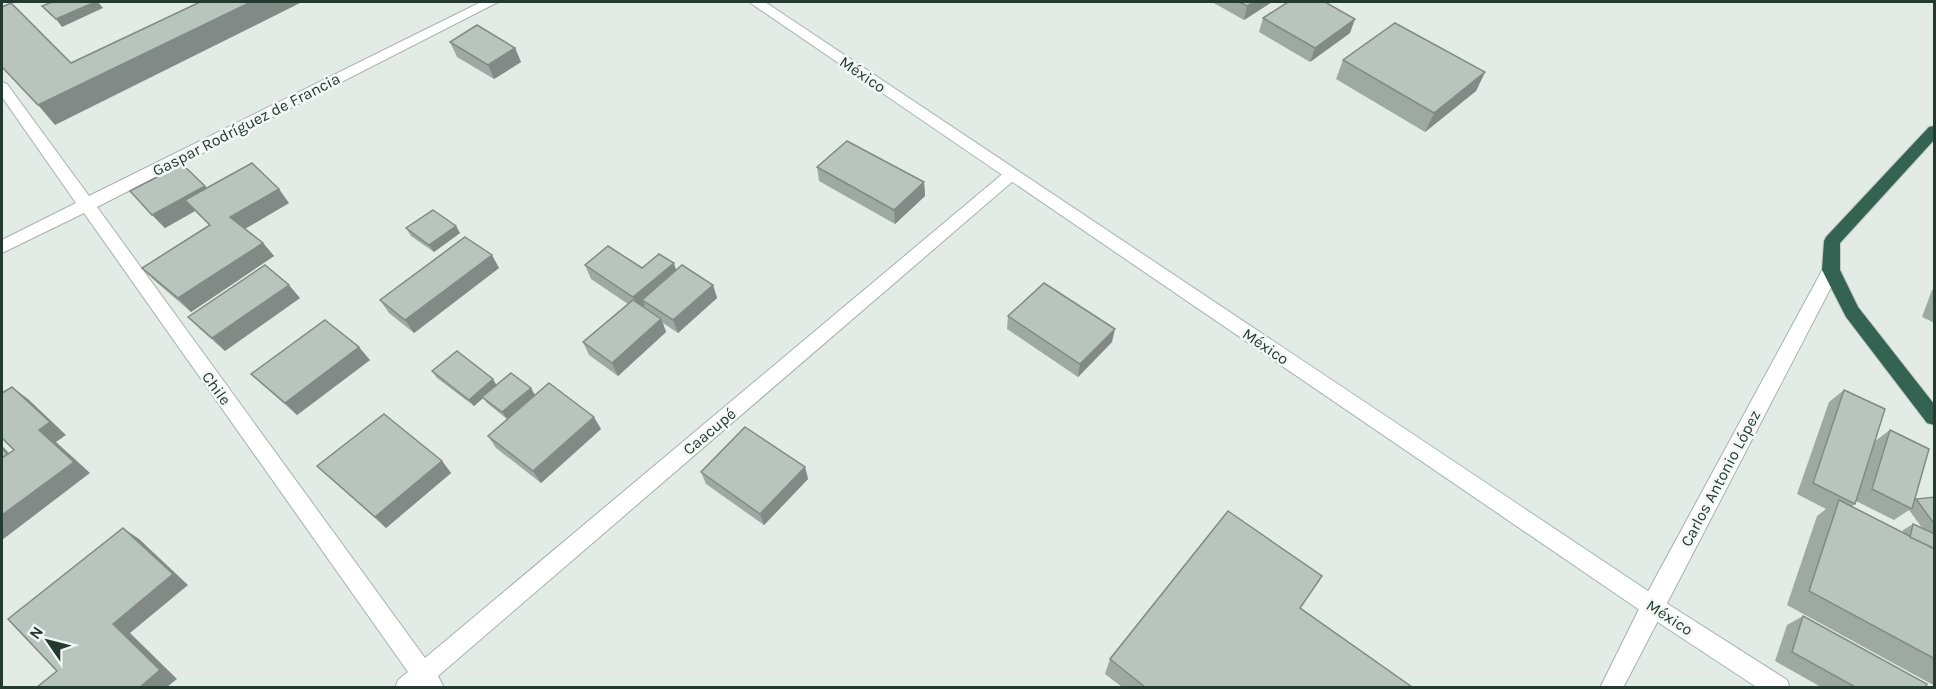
<svg xmlns="http://www.w3.org/2000/svg" width="1936" height="689" font-family="Karla,sans-serif">
  <style>
    .lines { fill: none; stroke-linecap: round; stroke-linejoin: round }
    .street-casing { stroke: #a5b2ac; stroke-width: 2 }
    .secondary-casing { stroke: #a2b5ac; stroke-width: 2 }
    .highway-casing { stroke: #c2c8c5; stroke-width: 2 }
    .street { fill: #fff; fill-rule: evenodd }
    .secondary { fill: #fff; fill-rule: evenodd }
    .highway { fill: #346253; fill-rule: evenodd }
    .wall { fill: #9ea9a4; fill-rule: evenodd }
    .shaded-wall { fill: #818a86 }
    .building { fill: #b8c5bf; stroke: #818a86; stroke-width: 1.5 }
    .labels { text-anchor: middle; stroke-width: 5; stroke-linejoin: round; paint-order: stroke }
    .street-label { font-size: 16px; fill: #243a31; stroke: #f3f8f4 }
  </style>
  <rect width="100%" height="100%" fill="#e2ebe6"/>
  <g class="lines">
    <g class="street-casing">
      <g id="street">
        <polygon points="481,2 498,2 97,207 425,658 1006,171 1018,171 1020,175 438,676 444,688 395,688 398,680 408,672 84,213 2,253 2,240 76,203 2,97 2,82 7,84 89,196"/>
        <polygon points="1831,263 1837,265 1840,270 1623,688 1600,688 1644,599 1825,265"/>
      </g>
    </g>
    <g class="secondary-casing">
      <polygon id="secondary" points="749,2 765,2 1660,599 1787,680 1790,688 1758,688 1644,613"/>
    </g>
    <g class="highway-casing">
      <polygon id="highway" points="1934,126 1934,140 1840,243 1840,270 1858,307 1934,404 1934,425 1927,423 1846,317 1822,270 1824,241 1826,237 1929,127"/>
    </g>
    <use href="#street" class="street"/>
    <use href="#secondary" class="secondary"/>
    <use href="#highway" class="highway"/>
  </g>
  <g class="wall">
    <polygon points="1212,2 1272,2 1244,20"/>
    <polygon points="1263,18 1350,33 1310,62 1259,32"/>
    <polygon points="450,42 515,48 521,62 494,79 457,57"/>
    <polygon points="1343,60 1485,72 1476,91 1425,132 1336,79"/>
    <polygon points="817,167 924,182 925,196 895,224 819,181"/>
    <polygon points="207,188 289,203 245,229 263,243 274,256 191,312 155,281 142,268 209,225 195,211 165,228 130,191"/>
    <polygon points="456,226 460,233 434,252 411,236 406,228"/>
    <polygon points="585,265 676,270 713,285 717,298 678,333 663,323 666,332 618,376 589,355 583,342 628,304 591,279"/>
    <polygon points="499,268 414,333 389,313 380,300"/>
    <polygon points="1935,287 1935,323 1922,317 1932,290"/>
    <polygon points="300,298 225,351 201,330 188,317"/>
    <polygon points="1008,316 1112,342 1078,377 1007,329"/>
    <polygon points="370,360 297,415 264,386 251,374"/>
    <polygon points="432,371 496,385 535,395 507,419 487,403 483,398 474,406 437,378"/>
    <path d="M 1844,390 L 1875,441 L 1890,430 L 1914,501 L 1916,499 L 1935,497 L 1935,686 L 1787,605 L 1817,516 L 1826,509 L 1797,494 L 1829,402 ZM 1856,501 L 1894,520 L 1909,510 L 1923,529 L 1913,524 L 1903,530 L 1903,533 L 1851,507 L 1855,504 Z"/>
    <polygon points="601,429 541,483 496,448 488,436"/>
    <polygon points="442,461 451,473 386,528 317,466"/>
    <polygon points="805,467 808,479 764,525 706,484 701,472"/>
    <polygon points="1301,608 1412,687 1122,687 1105,674 1110,659"/>
    <polygon points="1803,616 1926,687 1821,687 1775,661 1787,625"/>
  </g>
  <g class="shaded-wall">
    <polygon points="95,2 98,2 103,8 62,27 56,19"/>
    <polygon points="251,2 302,2 55,125 38,105"/>
    <polygon points="1254,2 1272,2 1244,20 1247,6"/>
    <polygon points="1355,19 1350,33 1310,62 1315,48"/>
    <polygon points="515,48 521,62 494,79 488,65"/>
    <polygon points="1485,72 1476,91 1425,132 1434,113"/>
    <polygon points="924,182 925,196 895,224 894,210"/>
    <polygon points="205,186 216,200 185,200 195,211 165,228 152,215"/>
    <polygon points="279,189 289,203 241,231 230,217"/>
    <polygon points="456,226 460,233 434,252 429,245"/>
    <polygon points="263,243 274,256 191,312 178,298"/>
    <polygon points="492,255 499,268 414,333 405,320"/>
    <polygon points="674,263 678,276 642,300 645,305 639,310 633,297"/>
    <polygon points="289,285 300,298 225,351 212,338"/>
    <polygon points="713,285 717,298 678,333 673,320"/>
    <polygon points="661,319 666,332 618,376 612,363"/>
    <polygon points="1115,329 1112,342 1078,377 1080,364"/>
    <polygon points="359,347 370,360 297,415 285,403"/>
    <polygon points="493,379 497,386 474,406 469,400"/>
    <polygon points="12,387 28,399 66,435 56,442 90,473 2,540 2,515 39,430"/>
    <polygon points="531,388 535,395 507,419 502,412"/>
    <polygon points="594,417 601,429 541,483 533,471"/>
    <polygon points="2,446 21,465 12,458 2,448"/>
    <polygon points="442,461 451,473 386,528 375,517"/>
    <polygon points="805,467 808,479 764,525 760,514"/>
    <polygon points="123,528 139,539 188,585 130,633 177,679 167,687 140,687 113,624"/>
  </g>
  <g class="building">
    <polygon points="52,2 95,2 56,19 42,6"/>
    <polygon points="200,2 251,2 38,105 2,67 2,7 11,3 71,63"/>
    <polygon points="1239,2 1254,2 1247,6"/>
    <polygon points="1288,2 1325,2 1355,19 1315,48 1263,18"/>
    <polygon points="1395,23 1485,72 1434,113 1343,60"/>
    <polygon points="477,25 515,48 488,65 450,42"/>
    <polygon points="847,141 924,182 894,210 817,167"/>
    <polygon points="252,163 279,189 230,217 263,243 178,298 142,268 210,225 185,200"/>
    <polygon points="182,164 205,186 152,215 130,191"/>
    <polygon points="433,210 456,226 429,245 406,228"/>
    <polygon points="465,237 492,255 405,320 380,300"/>
    <polygon points="608,246 642,268 659,254 674,263 633,297 585,265"/>
    <polygon points="265,265 289,285 212,338 188,317"/>
    <polygon points="682,265 713,285 673,320 642,300"/>
    <polygon points="1044,283 1115,329 1080,364 1008,316"/>
    <polygon points="633,300 661,319 612,363 583,342"/>
    <polygon points="325,320 359,347 285,403 251,374"/>
    <polygon points="457,351 493,379 469,400 432,371"/>
    <polygon points="511,373 531,388 502,412 482,397"/>
    <polygon points="549,383 594,417 533,471 488,436"/>
    <polygon points="12,387 50,422 39,430 74,462 2,515 2,458 14,450 2,438 2,393"/>
    <polygon points="1844,390 1885,409 1855,504 1813,483"/>
    <polygon points="384,414 442,461 375,517 317,466"/>
    <polygon points="745,427 805,467 760,514 701,472"/>
    <polygon points="1890,430 1929,449 1912,509 1872,489"/>
    <polygon points="2,448 7,454 2,458"/>
    <polygon points="1935,497 1935,525 1916,499"/>
    <polygon points="1839,500 1935,549 1935,659 1809,591"/>
    <polygon points="1228,511 1322,576 1300,608 1412,687 1145,687 1110,659"/>
    <polygon points="1913,524 1935,534 1935,549 1910,537"/>
    <polygon points="123,528 173,574 113,624 160,670 140,687 37,687 57,671 8,619"/>
    <polygon points="1803,616 1927,684 1926,687 1855,687 1792,652"/>
  </g>
  <g class="labels">
    <g class="street-label">
      <text transform="translate(863 74) rotate(34)" y="6">México</text>
      <text transform="translate(246 124) rotate(-27)" y="6">Gaspar Rodríguez de Francia</text>
      <text transform="translate(1266 346) rotate(34)" y="6">México</text>
      <text transform="translate(217 388) rotate(54)" y="6">Chile</text>
      <text transform="translate(709 431) rotate(-40)" y="6">Caacupé</text>
      <text transform="translate(1720 478) rotate(-62)" y="6">Carlos Antonio López</text>
      <text transform="translate(1670 617) rotate(33)" y="6">México</text>
    </g>
  </g>
  <rect width="1936" height="689" fill="none" stroke="#243a31" stroke-width="6"/>
  <g transform="translate(48 641) rotate(305)" stroke="#f3f8f4" stroke-width="4.5" paint-order="stroke">
  <path d="M0-4.5L10 22L0 15L-10 22Z" fill="#243a31"/>
  <text y="-9" font-size="16" font-weight="bold" text-anchor="middle" fill="#243a31">N</text>
  </g>
</svg>
